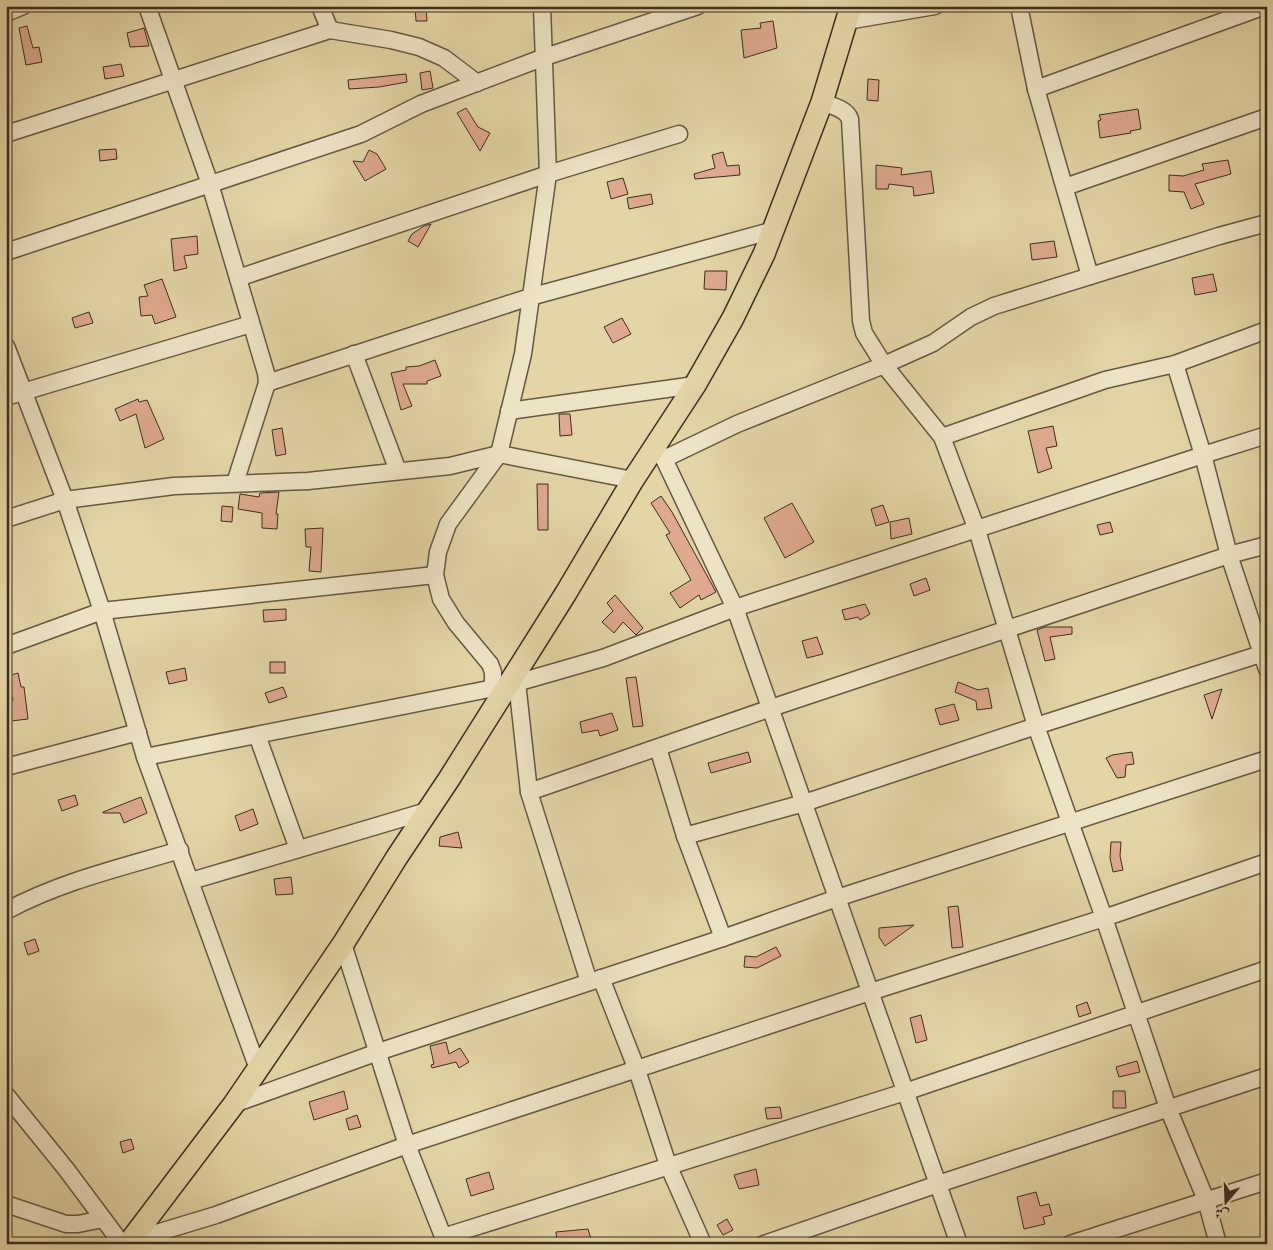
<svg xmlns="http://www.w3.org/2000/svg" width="1273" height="1250" font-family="'IM FELL French Canon',Amiri,serif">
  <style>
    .building { fill: #dea98e; stroke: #3b2f21 }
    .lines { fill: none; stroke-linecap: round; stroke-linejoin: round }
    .minor-casing { stroke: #655842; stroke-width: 19 }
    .major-casing { stroke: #3b2f21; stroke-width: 24 }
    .minor { stroke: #ede4c5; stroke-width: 16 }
    .major { stroke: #e3d5a6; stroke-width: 21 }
  </style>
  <rect width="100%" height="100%" fill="#e3d5a6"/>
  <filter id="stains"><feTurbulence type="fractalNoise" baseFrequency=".004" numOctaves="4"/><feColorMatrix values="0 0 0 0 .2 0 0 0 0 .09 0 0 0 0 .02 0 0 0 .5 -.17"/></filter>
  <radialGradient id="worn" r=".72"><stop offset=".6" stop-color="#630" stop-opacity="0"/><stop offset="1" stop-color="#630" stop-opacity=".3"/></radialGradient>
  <g class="building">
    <polygon points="415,6 426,6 427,21 416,21"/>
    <polygon points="773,21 777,48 744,58 741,30 761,28 760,23"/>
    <polygon points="27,26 33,48 39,47 42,62 26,65 19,28"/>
    <polygon points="144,28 149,46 130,47 127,33"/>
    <polygon points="121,64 124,76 105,79 103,67"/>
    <polygon points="430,71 433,88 422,90 420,73"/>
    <polygon points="406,74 407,82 379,87 349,89 348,80"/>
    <polygon points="868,79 879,80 878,101 867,100"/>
    <polygon points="466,108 478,127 490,133 480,151 457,113"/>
    <polygon points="1138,109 1141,129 1130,131 1131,133 1100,138 1098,121 1101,120 1099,115"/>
    <polygon points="116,149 117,159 100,161 99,150"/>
    <polygon points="369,150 377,154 386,169 365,181 353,161 363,162"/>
    <polygon points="723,152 727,166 739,165 740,175 695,179 694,174 715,168 712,155"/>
    <polygon points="1228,160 1231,174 1195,184 1204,204 1191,209 1184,192 1169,191 1169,175 1183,176 1204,170 1202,164"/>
    <polygon points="876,165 902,168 901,175 931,171 934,193 914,196 913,187 889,184 888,189 876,189"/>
    <polygon points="623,178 628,194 611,199 607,182"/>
    <polygon points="651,194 653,204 629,209 627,198"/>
    <polygon points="431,224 418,247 408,241 412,234 424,226"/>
    <polygon points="197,236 198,254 184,256 187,268 174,271 171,239"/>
    <polygon points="1054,241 1057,257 1032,260 1030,244"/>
    <polygon points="705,271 727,271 726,290 704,289"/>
    <polygon points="1213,274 1217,291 1195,295 1192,278"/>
    <polygon points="162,279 176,317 155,324 152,315 141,316 139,297 148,296 144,285"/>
    <polygon points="89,312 93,323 75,328 72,318"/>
    <polygon points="622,318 631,334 613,343 604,327"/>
    <polygon points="435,360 441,376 427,381 427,384 403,384 412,406 401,410 391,373 406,370 406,367 419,366"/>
    <polygon points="138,399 139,402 147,400 164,439 145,448 136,414 120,421 115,409"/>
    <polygon points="559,414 570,414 572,435 560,436"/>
    <polygon points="1053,426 1057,446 1046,448 1052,468 1038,473 1028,431"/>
    <polygon points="282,428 286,454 276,456 272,430"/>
    <polygon points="537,484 548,484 548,530 538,530"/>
    <polygon points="279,492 276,514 278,514 277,529 262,528 262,513 238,509 240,494 259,497 260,493"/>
    <polygon points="661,496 672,512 716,592 701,600 699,595 680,608 670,593 691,580 666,535 670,533 651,503"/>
    <polygon points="792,503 814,542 785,558 764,518"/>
    <polygon points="883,505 889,522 876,526 871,509"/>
    <polygon points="222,506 233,507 232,522 221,521"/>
    <polygon points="909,518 912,534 891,539 890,522"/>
    <polygon points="1110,522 1113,532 1100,535 1097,525"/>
    <polygon points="323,528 321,572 309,571 311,547 306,547 305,529"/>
    <polygon points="926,578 930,590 914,596 910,584"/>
    <polygon points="615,595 643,628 636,635 623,622 614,633 602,622 613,611 607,603"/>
    <polygon points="865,604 870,614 860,620 858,617 845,620 842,610"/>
    <polygon points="286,609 286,620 264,622 263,610"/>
    <polygon points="1045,627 1072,627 1072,634 1050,637 1055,659 1045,661 1037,630"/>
    <polygon points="817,637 823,654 807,658 802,641"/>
    <rect x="270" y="662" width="15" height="11"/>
    <polygon points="185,668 187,680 169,684 166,672"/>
    <polygon points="18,673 21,687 24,687 28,719 11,721 8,701 13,700 8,676"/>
    <polygon points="636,677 643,726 633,727 626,678"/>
    <polygon points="958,682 978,690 988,688 992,708 977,710 976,701 955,692"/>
    <polygon points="283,687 287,697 269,703 265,693"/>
    <polygon points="1222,689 1212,719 1204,695"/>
    <polygon points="954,704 959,720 940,725 935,709"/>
    <polygon points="612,713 618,730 600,736 598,730 582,733 580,722"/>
    <polygon points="748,752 751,762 711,773 708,763"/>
    <polygon points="1132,752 1134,764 1126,765 1125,777 1117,778 1106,758 1112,755"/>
    <polygon points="75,795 78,805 62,811 58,800"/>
    <polygon points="141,797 147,813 124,823 120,813 103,813 103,812"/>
    <polygon points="253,809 258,824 240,831 235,816"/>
    <polygon points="458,832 462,848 439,846 440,837"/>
    <polygon points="1111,842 1121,842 1120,856 1123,870 1113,872 1110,858"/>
    <polygon points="291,877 293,894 276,895 274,879"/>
    <polygon points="958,906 963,947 952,948 948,907"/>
    <polygon points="914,925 885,946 879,937 879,928"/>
    <polygon points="35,939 39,951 28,955 24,943"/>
    <polygon points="776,947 781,956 757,968 744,967 745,956 756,957"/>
    <polygon points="1087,1002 1091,1013 1079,1017 1076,1006"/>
    <polygon points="921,1015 927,1040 916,1043 910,1018"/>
    <polygon points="446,1042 449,1054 460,1048 469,1062 459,1068 456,1062 432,1068 431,1065 434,1064 430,1046"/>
    <polygon points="1137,1061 1140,1072 1119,1077 1116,1067"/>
    <polygon points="344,1091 348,1109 314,1120 309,1102"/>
    <polygon points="1113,1091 1125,1091 1126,1108 1113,1108"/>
    <polygon points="780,1107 782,1118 767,1119 765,1108"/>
    <polygon points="357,1115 361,1127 349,1130 346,1119"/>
    <polygon points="131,1139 134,1149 123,1153 120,1142"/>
    <polygon points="756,1169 759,1185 739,1189 734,1175"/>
    <polygon points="489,1172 494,1189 471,1196 466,1179"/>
    <polygon points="1036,1192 1040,1206 1049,1204 1052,1215 1043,1217 1045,1224 1024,1229 1017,1197"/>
    <polygon points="727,1219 733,1230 723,1235 717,1225"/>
    <polygon points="588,1229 591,1239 557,1242 556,1232"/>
  </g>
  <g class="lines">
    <g class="minor-casing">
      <g id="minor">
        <polyline points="147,6 210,184 266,373 267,383 235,483"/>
        <polyline points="320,6 330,30"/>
        <polyline points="1019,6 1036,89 1090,276"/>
        <polyline points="6,13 23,6"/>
        <polyline points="847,21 935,6"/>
        <polyline points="1036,89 1265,6"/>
        <path d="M 822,102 C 831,106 846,108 850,119 L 861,321 L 864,333 L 884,365 L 942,437 L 977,530 L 1036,726 L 1104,918 L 1168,1108 L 1206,1200 L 1218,1244"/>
        <polyline points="6,134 330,30 391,40 419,47 444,58 477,83"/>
        <polyline points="1065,187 1267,117"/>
        <polyline points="6,252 361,134 421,104 542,58 698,6"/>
        <polyline points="238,278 548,174 679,134"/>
        <polyline points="6,346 65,500 102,611 145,757 258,1069"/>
        <polyline points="354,354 398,471"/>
        <polyline points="1175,364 1203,455 1229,555 1267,669"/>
        <polyline points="267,383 530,297 774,230"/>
        <polyline points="6,397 251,324"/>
        <polyline points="509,411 695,385"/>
        <polyline points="942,437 1105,380 1175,364 1267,330"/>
        <polyline points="656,447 664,459 735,608 959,1244"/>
        <polyline points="664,459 737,424 884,365 933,343 971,317 994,306 1219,236 1267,223"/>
        <polyline points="6,519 65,500 174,486 308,481 450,466 499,454 633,480"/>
        <polyline points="6,646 102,611 435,575"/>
        <polyline points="517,682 529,792 589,982"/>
        <polyline points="493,688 493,672 490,664 456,623 441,599 435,575 438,552 448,524 499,454 523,354 548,174 542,6"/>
        <polyline points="257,735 298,849"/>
        <polyline points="658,748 685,836 723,938"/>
        <polyline points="145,757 509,685 603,658 735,608 1203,455 1267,435"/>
        <polyline points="6,767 138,732"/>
        <polyline points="529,792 771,708 1229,555 1267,545"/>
        <polyline points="685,836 804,803 1036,726 1267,652"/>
        <polyline points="191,881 427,811"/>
        <path d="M 6,911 C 62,881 120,868 180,850"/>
        <polyline points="343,944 407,1145 446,1244"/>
        <polyline points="601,978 637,1070 668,1165 703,1244"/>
        <polyline points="6,1095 66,1169 122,1244"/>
        <polyline points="234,1104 378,1052 723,938 837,898 1267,759"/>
        <polyline points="6,1204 66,1224 78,1224 103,1219"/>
        <polyline points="443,1237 905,1092 1267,969"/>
        <polyline points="130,1241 216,1215 407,1145 870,992 1104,918 1267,862"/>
        <polyline points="764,1244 938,1184 1267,1076"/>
        <polyline points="1070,1244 1267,1181"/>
      </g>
    </g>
    <g class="major-casing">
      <polyline id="major" points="128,1244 234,1104 343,944 397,857 449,779 566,593 633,480 695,385 733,318 764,254 822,102 851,6"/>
    </g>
    <use href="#minor" class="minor"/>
    <use href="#major" class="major"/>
  </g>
  <rect width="1273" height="1250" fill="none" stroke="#e3d5a6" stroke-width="25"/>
  <rect x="8" y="8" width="1258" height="1235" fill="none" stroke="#3b2f21" stroke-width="2.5"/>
  <rect x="12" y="12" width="1248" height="1225" fill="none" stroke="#3b2f21"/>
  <g transform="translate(1226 1202) rotate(199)" stroke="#ede4c5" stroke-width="4" paint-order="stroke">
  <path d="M0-4L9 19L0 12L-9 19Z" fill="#3b2f21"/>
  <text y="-8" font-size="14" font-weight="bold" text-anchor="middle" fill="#3b2f21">ش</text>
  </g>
  <rect width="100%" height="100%" filter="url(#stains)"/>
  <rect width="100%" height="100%" fill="url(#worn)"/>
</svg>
